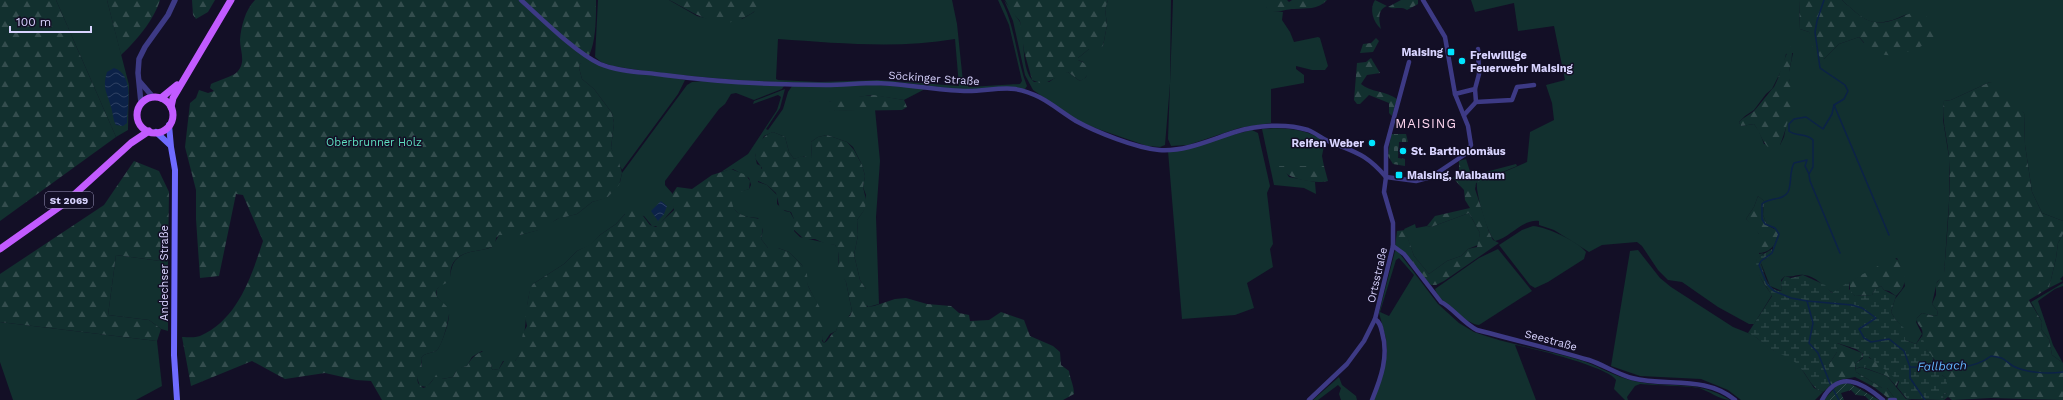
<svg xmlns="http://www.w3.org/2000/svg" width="2063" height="400" font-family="'Work Sans',sans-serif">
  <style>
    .green { fill: #12302f; fill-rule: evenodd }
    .forest { fill: url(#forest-firs) }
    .wetland { fill: url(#wetland-marsh) }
    .cemetery { fill: url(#cemetery-stones) }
    .garden { fill: url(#garden-furrows) }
    .water { fill: url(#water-waves) }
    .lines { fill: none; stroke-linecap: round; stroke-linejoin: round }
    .stream { stroke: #0c2248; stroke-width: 1.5 }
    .minor { stroke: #3d3a85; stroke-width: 4.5 }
    .tertiary { stroke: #3d3a85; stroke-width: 5.5 }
    .secondary { stroke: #6f6bff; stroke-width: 6 }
    .primary { stroke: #c25bff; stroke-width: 7 }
    .poi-dot { fill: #00e5ff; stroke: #130f26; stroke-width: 1.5 }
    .labels { text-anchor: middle; stroke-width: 3; stroke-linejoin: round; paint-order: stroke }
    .shield { fill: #130f26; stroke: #9e99be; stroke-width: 1 }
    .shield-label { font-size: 10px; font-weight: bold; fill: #d9d4ff }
    .poi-label { font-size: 11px; font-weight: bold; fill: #d9d4ff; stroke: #130f26; text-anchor: start }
    .street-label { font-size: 11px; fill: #d9d4ff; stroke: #130f26 }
    .park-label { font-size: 11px; fill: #5fe0c0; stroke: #130f26 }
    .water-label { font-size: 12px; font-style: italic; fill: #62b6ff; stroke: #130f26 }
    .quarter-label { font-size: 13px; letter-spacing: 1px; fill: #ffd6f0; stroke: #130f26 }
  </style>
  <defs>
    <pattern id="forest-firs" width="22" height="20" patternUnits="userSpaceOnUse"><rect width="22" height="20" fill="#12302f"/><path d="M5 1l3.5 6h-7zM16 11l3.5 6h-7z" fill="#344d4e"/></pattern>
    <pattern id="wetland-marsh" width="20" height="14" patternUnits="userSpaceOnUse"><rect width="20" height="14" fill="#12302f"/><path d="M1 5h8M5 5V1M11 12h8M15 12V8" fill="none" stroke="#344d4e"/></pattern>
    <pattern id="cemetery-stones" width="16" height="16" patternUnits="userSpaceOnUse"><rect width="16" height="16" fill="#12302f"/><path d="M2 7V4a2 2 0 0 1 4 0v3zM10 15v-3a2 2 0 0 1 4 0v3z" fill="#344d4e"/></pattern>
    <pattern id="garden-furrows" width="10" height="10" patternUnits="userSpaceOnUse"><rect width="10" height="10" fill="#12302f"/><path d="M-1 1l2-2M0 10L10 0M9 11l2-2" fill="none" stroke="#344d4e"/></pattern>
    <pattern id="water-waves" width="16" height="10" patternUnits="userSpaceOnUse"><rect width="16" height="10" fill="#0c2248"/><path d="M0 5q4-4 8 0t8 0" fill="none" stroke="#2f4163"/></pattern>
  </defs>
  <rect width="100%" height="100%" fill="#130f26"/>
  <g class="green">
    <polygon points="56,0 107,0 129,85 128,130 116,137"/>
    <path d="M 598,0 L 669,0 L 697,16 L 714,20 L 742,19 L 754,12 L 757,0 L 952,0 L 957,24 L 963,82 L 969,87 L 1020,84 L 1022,81 L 1009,25 L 998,0 L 1001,0 C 1016,27 1016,59 1027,86 L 1025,89 L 956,89 L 899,82 L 832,84 L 746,81 L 658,73 L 612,66 L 601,62 L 595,57 ZM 778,39 C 837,43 897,49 955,39 L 959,86 L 879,80 L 819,82 L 778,80 L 776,79 Z"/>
    <path d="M 1004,0 C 1006,3 1019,20 1020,22 C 1026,39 1020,69 1034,82 L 1049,82 L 1062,73 L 1068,72 L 1080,81 L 1086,77 L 1088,69 L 1083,62 L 1078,60 L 1078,58 L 1089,49 L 1103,46 L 1107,25 L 1105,9 L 1108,0 L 1171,0 L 1170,84 L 1165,145 L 1160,147 L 1147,146 L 1098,129 L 1078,121 L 1033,90 L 1025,75 L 1013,21 Z"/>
    <polygon points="1173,0 1265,0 1267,8 1273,11 1283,12 1282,20 1290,32 1294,42 1318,37 1320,38 1328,66 1325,70 1312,70 1296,66 1296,69 1304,75 1304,83 1271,89 1271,123 1239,128 1188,145 1171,146 1168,139"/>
    <path d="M 1471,0 L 1799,0 L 1800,29 L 1809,32 L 1824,59 L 1839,44 L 1859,37 L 1864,43 L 1907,14 C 1884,25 1870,27 1852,9 C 1848,5 1845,4 1842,0 L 2063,0 L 2063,221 L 2042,213 L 2032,192 L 2025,145 L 2024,113 L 1990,82 L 1951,100 L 1944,101 L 1943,120 L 1949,157 L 1949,202 L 1944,275 L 1937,282 L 1932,304 L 1937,310 L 1938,315 L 1934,316 L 1922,313 L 1917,318 L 1916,322 L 1922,334 L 1916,344 L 1905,340 L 1905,330 L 1895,319 L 1891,312 L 1895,299 L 1905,286 L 1900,265 L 1897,258 L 1851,281 L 1833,293 C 1824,287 1816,276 1804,275 C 1797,274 1793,278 1785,276 L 1781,280 L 1782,291 L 1770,286 L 1761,263 L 1772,253 L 1773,246 L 1777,239 L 1774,228 L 1767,225 L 1763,215 L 1764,201 L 1758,196 L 1754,207 L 1746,219 L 1755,227 L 1759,234 L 1759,254 L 1764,253 L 1757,259 C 1756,274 1764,284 1772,295 L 1754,324 L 1749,324 L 1718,307 L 1682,282 L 1668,280 L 1658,270 L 1642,246 L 1637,242 L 1602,245 L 1589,252 L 1554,230 L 1539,225 L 1539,221 C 1522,219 1510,238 1495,241 C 1487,234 1475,191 1477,182 L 1490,178 L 1527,162 L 1530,132 L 1554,120 L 1552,103 L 1546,85 L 1565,80 L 1554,26 L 1518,31 L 1514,3 L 1475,12 ZM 1793,53 L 1788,76 L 1790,82 L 1789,112 L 1784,137 L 1780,145 L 1764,144 L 1759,131 L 1754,124 L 1741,126 L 1739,122 L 1745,116 L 1754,110 L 1766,94 L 1772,89 L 1783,67 L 1786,54 Z"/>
    <polygon points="587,58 596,63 685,80 678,94 622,170 611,148 614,123 612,113 594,89 582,79 579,68 580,64"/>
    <path d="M 703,81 L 784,86 L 782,89 L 754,100 L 736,93 L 731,94 L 725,104 L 719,109 L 665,181 L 665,185 L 672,193 L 674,208 L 658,226 L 652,226 L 644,216 L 625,214 L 616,224 L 600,235 L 591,245 L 577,251 L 564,264 L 533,284 C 523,300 529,348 515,361 L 503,361 L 499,369 L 493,370 L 491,368 L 492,365 L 482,351 L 472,357 L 467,366 C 459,368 457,369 453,377 L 442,379 L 441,370 L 427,387 L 420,386 L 417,378 L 422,366 L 421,358 C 425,352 432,354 437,350 C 441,347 450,320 449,314 C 449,307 441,302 437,297 L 437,289 L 440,285 L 448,282 C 451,277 450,273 452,267 C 458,249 477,253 492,247 L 499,235 L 520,235 L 538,230 L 559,218 L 577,214 L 592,202 L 608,197 L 620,182 L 622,173 L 687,85 L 692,82 Z"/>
    <path d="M 876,85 L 927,88 L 904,100 L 871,95 L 829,102 L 835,111 L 875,109 L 880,161 L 876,217 L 879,304 L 868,307 L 865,302 L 866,289 L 860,280 L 854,255 L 858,235 L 857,220 L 864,210 L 866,195 L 863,187 L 865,176 L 862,165 L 853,147 L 847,142 L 827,135 L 818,137 L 811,142 L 812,158 L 808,159 L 804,156 L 794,159 L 789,152 L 785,137 L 773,132 L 764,136 L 755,156 L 757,164 L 761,166 L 761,171 L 758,173 L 758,182 L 767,185 L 777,195 L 777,204 L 785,211 L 790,212 L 794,219 L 794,231 L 800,237 L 835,245 L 839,251 L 838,263 L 846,282 L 852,311 C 849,320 838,322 836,331 L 830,334 L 824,343 L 822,339 L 825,319 L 808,286 L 802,265 L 789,252 L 778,248 L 768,248 L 761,239 L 763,229 L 758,218 C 743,217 731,214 731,197 L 735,193 L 749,189 L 751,185 L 749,178 L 733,169 L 721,172 L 748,154 L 777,110 L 781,97 L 778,95 L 753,104 L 754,101 L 785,89 L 780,108 L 766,129 L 768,130 L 783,109 L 788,92 L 792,86 Z"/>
    <path d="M 1262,129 C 1284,127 1306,129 1325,141 L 1322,156 L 1324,166 L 1280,166 L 1282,173 L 1286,172 L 1289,177 L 1315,182 L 1316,194 L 1304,188 L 1274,185 Z"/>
    <polygon points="1252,130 1258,133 1270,186 1267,193 1273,244 1270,249 1273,267 1247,283 1254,308 1235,315 1182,319 1168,151"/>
    <polygon points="1469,213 1480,233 1478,245 1468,249 1461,256 1447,261 1429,274 1414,256 1404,229 1415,224 1416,228 1427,226 1431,227"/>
    <path d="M 1533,226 C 1547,227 1577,241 1586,252 L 1584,259 L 1548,282 L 1535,288 L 1530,285 L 1499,245 L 1522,230 Z"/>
    <polygon points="2063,234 2063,276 2060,279 2063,281 2049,288 2056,258 2058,243"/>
    <path d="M 1498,249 L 1532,291 L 1479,325 C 1468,325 1438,300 1435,289 L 1479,258 Z"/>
    <path d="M 1397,250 L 1438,304 L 1459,323 L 1474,332 C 1509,345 1547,350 1583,361 C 1600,367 1616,377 1634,381 C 1668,389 1698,379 1730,400 C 1720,400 1709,391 1699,388 C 1680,385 1659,386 1640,384 L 1635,386 L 1627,397 L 1628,400 L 1625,400 L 1614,389 L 1616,380 C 1611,368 1530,347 1515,345 L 1536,400 L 1374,400 L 1387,353 L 1386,339 L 1379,313 L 1395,251 ZM 1399,258 L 1414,275 L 1389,316 L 1380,312 L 1396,260 Z"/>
    <polygon points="1638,250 1660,278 1671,287 1733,327 1753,335 1773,350 1786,355 1797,362 1814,388 1823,392 1815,400 1741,400 1728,390 1701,379 1640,376 1611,366 1630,251"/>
    <polygon points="116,255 168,262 168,331 161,329 149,320 108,315"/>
    <polygon points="2063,283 2063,286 2055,289 2038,301 2053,345 2063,363 2052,355 2049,339 2041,329 2042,322 2031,302"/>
    <polygon points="0,322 157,341 162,386 136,400 13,400 0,362"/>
    <polygon points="1861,367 1887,376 1906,399 1912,400 1896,400 1887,388 1882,388 1856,372 1856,369"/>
    <polygon points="1339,377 1342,385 1356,396 1357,400 1341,400 1339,394 1341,388 1338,385 1318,400 1313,400"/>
  </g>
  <g class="forest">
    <polygon points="0,0 56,0 116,137 0,221"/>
    <path d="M 107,0 L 160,0 C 154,20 136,41 121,55 Z"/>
    <polygon points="192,0 215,0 208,12 196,19 193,15"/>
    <path d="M 255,0 L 596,0 C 596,16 597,59 580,64 L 579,68 L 582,79 L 594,89 L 612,113 L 614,123 L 611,148 L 618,159 L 622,173 L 619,185 L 607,198 L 592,202 L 577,214 L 557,219 L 543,229 L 520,235 L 499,235 L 496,238 L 495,245 L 492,247 C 477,253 457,249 451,268 C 450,272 451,276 450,281 C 443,286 434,285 437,297 C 441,301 448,306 449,311 C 450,317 442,346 437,350 C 432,354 425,352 421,358 L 422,370 L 417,378 L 418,383 L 423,388 C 430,387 435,376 439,370 L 442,370 L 442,379 L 453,377 L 458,368 L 467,366 C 472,357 478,351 489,351 C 496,356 493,361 491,368 L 493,370 L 499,369 L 504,361 L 515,361 L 519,355 L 523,333 L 527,326 L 525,316 L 530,289 L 533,284 L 564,264 L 577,251 L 591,244 L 600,235 L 616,224 L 627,212 L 635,210 L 640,212 L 650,225 L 656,227 L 674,210 L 671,196 L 677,187 L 692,189 L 712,175 L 731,169 L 746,175 L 750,181 L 749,189 L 735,194 L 732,197 C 731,216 745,216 759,219 L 763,227 L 761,239 L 768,248 L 778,248 L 789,252 L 802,265 L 807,274 L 808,286 L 825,317 L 825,325 L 822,341 L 824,343 C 829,341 830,334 836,331 L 839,321 L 850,316 L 852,311 L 846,282 L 838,268 L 839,253 L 835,245 L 826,244 L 815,239 L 804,239 L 793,229 L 794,219 L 791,212 L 780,209 L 776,193 L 767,185 L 756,180 L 756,174 L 762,168 L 755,158 C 756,147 762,135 773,132 L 785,137 L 789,152 L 794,159 L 802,156 L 812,158 L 811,142 L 818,137 L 827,135 L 847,142 L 854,150 L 862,165 L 865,176 L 863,187 L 866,200 L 865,209 L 857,220 L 858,235 L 854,255 L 860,280 L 866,289 L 867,307 L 874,306 L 895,299 L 906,298 L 927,304 L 951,306 L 959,313 L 969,315 L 970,321 L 989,320 L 1001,312 L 1024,320 L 1030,336 L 1053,346 L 1060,352 L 1061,365 L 1069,371 C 1070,379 1074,385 1074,394 L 1063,400 L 382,400 L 371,381 L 356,380 L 325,373 L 285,379 L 252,361 L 191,386 L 182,337 C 187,337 195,338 200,336 C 238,319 251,277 263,241 L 243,195 L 236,194 L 219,276 L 200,278 L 196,219 L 196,190 L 185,147 L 190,103 L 196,98 L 199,90 L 208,93 L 214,91 L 210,88 L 211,84 C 217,81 233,76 236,73 C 247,63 240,51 240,40 C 241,27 245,10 255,0 Z"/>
    <path d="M 669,0 L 757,0 L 757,8 C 754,13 750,14 745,17 C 719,33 692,11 669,0 Z"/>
    <path d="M 1005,0 L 1108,0 L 1105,9 L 1107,25 L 1103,46 L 1098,49 L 1089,49 L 1078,58 L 1078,60 C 1080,61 1083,62 1084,63 C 1093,68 1087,79 1080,81 L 1068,72 L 1043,84 L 1032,80 L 1024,51 L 1020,21 L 1011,11 Z"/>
    <path d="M 1265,0 L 1287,0 L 1289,2 L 1292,0 L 1327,0 C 1318,10 1306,8 1294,9 C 1284,9 1278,14 1268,10 L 1264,3 Z"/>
    <path d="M 1375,0 L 1387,6 C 1377,10 1379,20 1381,29 C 1373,22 1369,9 1375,0 Z"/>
    <path d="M 1401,0 L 1418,0 L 1418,4 L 1407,10 C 1401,6 1394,10 1388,7 Z"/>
    <path d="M 1799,0 L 1842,0 C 1845,4 1848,5 1851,8 C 1877,34 1893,19 1922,9 L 1926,15 L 1935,38 C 1918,49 1892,63 1872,50 C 1867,47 1863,41 1859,37 L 1839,44 L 1824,59 L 1814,53 L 1809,32 L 1800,29 Z"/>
    <polygon points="1376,38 1379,41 1373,52 1360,53 1363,44 1371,43"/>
    <path d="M 1791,46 C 1795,59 1786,70 1790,82 L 1793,84 C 1795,99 1786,131 1780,145 L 1769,148 C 1762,142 1760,132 1754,124 L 1741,126 L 1739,122 C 1744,117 1749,115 1754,111 C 1756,109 1772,89 1774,87 C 1781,74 1783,58 1791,46 Z"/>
    <path d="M 1371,58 L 1380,73 L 1367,75 L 1361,84 C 1369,92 1387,91 1397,99 L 1392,116 L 1389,113 L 1389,103 L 1369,95 L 1360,104 L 1357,104 L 1354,100 L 1357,63 L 1366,62 Z"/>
    <path d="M 1990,82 L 2009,92 L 2024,113 L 2025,145 L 2032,192 L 2042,213 L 2063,221 L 2063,234 L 2058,243 L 2056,258 L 2049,288 L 2029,300 L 2042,322 L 2041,329 L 2049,339 L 2052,355 L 2063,363 L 2063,400 L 1991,398 L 1952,400 L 1948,397 L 1944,400 L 1943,395 L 1947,393 L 1947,379 L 1942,375 L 1942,365 C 1934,361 1923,348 1922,340 C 1922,336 1923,333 1922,330 C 1920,325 1917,324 1916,319 L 1922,313 L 1934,316 L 1938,315 L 1937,310 L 1932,304 L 1936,295 L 1936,284 L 1944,273 C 1947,235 1951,197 1949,159 C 1948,139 1941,121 1944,101 L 1951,100 Z"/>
    <polygon points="874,95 904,100 907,107 902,110 835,111 826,108 827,103 836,99"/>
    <polygon points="1466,159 1472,178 1482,173 1516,164 1517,166 1476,183 1475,189 1489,232 1493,240 1499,243 1444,281 1436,285 1431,285 1395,247 1397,231 1405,230 1414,256 1429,274 1447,261 1461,256 1468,249 1477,247 1480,233 1469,213 1431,227 1427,226 1435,216 1470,208 1465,200 1464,190 1453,178 1459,172 1459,161"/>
    <polygon points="134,161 159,171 169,192 168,262 116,255 108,315 149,320 161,329 157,341 0,322 0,274 104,205"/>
    <path d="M 1279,166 L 1324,166 L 1328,181 C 1318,184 1293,180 1286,173 L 1281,173 Z"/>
    <path d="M 1758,196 L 1764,201 L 1763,215 L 1767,225 L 1776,230 L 1778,234 C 1776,246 1769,253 1758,253 L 1759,234 L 1746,219 L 1754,207 Z"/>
    <path d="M 1893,258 L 1898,260 C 1905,275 1909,284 1896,296 L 1889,291 L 1884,290 L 1881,286 L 1875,289 L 1872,295 L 1855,296 L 1850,291 L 1850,281 Z"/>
    <path d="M 1837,343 L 1862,353 L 1863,357 L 1855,364 L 1856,372 L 1882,388 L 1887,388 L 1896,400 L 1886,400 L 1888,398 L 1874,387 L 1855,377 L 1839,380 L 1831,385 C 1827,377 1829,371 1829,364 L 1837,352 Z"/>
    <polygon points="1867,357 1874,360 1899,380 1896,386 1887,376 1865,368"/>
  </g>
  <path class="wetland" d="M 1772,249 L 1772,253 L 1761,264 C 1765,275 1767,291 1782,291 L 1781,282 L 1785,276 L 1791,278 L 1803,275 L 1825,285 L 1832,293 L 1850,281 L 1849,289 L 1855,296 L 1872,295 L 1875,289 L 1881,286 L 1884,290 L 1896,296 L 1891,312 L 1895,319 L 1905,329 L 1905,340 L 1916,344 L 1922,336 L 1927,351 L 1931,354 L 1934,361 L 1942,366 L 1942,375 L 1947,379 L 1947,393 L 1943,395 L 1944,400 L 1907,399 L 1897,387 L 1899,381 L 1869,357 L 1865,368 L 1860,367 L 1856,369 L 1855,364 L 1863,358 L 1863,354 L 1856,349 L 1837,343 L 1837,352 L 1829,364 C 1830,372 1827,377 1831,385 L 1823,392 C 1812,389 1809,378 1802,370 C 1792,356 1784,357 1771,349 C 1763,344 1758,337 1748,333 L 1772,296 C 1766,283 1753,274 1757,258 Z"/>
  <polygon class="cemetery" points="1391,134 1406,134 1408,142 1399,142 1398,158 1405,159 1405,166 1393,164 1388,156"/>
  <polygon class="garden" points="1840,382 1851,384 1879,400 1869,400 1865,396 1856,395 1851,390 1841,393 1844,400 1824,400"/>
  <g class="water">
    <path d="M 114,68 C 135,75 127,107 127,123 L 123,126 L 116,125 C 113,120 113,113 111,107 C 107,92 102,88 107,72 Z"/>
    <polygon points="661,201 667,206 664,214 658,221 651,211"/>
  </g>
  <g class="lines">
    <g class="stream">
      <path d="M 1824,0 L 1817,21 L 1815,32 L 1820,68 L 1845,85 L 1848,91 L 1844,99 L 1834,105 L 1832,114 L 1823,129 L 1806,117 L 1794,119 L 1789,124 L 1789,131 C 1796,137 1806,132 1813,140 L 1813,167 L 1809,174 L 1805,166 L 1807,160 L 1794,163 C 1789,172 1792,184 1788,192 C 1783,201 1769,197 1762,204 L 1762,219 L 1765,224 L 1775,228 L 1779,234 L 1772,253 L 1761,261 L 1759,265 L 1767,284 L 1774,291 L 1791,298 L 1807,301 L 1852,305 L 1862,308 L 1876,318 L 1859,329 L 1864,338 L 1871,342 L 1889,339 L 1904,351 L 1910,367 L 1910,378 L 1925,400"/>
      <polyline points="1834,105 1889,235"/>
      <polyline points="1809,175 1810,181 1840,253"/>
      <polyline points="1807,301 1813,323 1809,343 1818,353 1831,386"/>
      <path d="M 1910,367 C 1937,367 1969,373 1991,356 C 2006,358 2002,359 2013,366 C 2026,373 2048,374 2063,372"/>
      <polyline points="1833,389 1839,400"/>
    </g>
    <g class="minor">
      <path d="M 521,0 C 541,18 576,53 600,64 C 619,72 644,72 664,75 C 718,82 772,85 826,85 C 843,85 860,83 877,83 C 906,84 935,90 964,91 C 981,92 998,87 1015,89 C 1040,93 1055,108 1076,121 C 1096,132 1136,148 1159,150 C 1185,152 1210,140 1235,132 C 1257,125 1286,123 1308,130 C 1316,133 1321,138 1328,141 C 1356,153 1365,153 1386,177"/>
      <polyline points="1475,89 1476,102"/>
      <polyline points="1455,94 1475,89 1479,74 1478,49"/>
      <polyline points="1464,115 1476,102 1512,100 1517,87 1534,85"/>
      <polyline points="1386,177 1416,181 1431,177 1464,155 1471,145 1468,126 1455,94 1445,37 1423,0"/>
      <path d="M 1393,246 L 1404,254 L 1441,302 C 1452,307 1463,323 1477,330 C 1515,340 1552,349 1589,360 C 1604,365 1617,374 1632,378 C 1666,387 1705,375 1735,400"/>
      <polyline points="1309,400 1347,364 1364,341 1375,319 1393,246 1393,223 1384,192 1386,177 1386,147 1409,62"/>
      <path d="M 1372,400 C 1381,378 1389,356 1382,332 C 1381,327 1380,322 1375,319"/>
      <path d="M 1822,400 C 1839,369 1862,382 1883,400"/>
      <polyline points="1890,400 1895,400"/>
    </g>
    <g class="tertiary">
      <polyline points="140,82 153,97"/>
      <polyline points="141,103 138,73 139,59 145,47 168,15 175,0"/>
    </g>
    <g class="secondary">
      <polyline points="169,125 171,147 175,170 174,355 177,400"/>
      <polyline points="156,132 170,145"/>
    </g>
    <g class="primary">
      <circle cx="155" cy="115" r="18"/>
      <polyline points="161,98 177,85"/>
      <polyline points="171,107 173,98 231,0"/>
      <polyline points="0,249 65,203 131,143 149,131"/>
    </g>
  </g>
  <g class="poi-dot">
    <rect x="1447" y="48" width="8" height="8" rx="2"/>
    <circle cx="1462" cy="61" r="4"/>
    <circle cx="1372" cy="143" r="4"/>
    <circle cx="1403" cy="151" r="4"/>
    <rect x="1395" y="171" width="8" height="8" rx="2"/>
  </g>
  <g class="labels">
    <rect class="shield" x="45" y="192" width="48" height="16" rx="3"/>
    <g class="shield-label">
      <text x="69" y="204">St 2069</text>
    </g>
    <g class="poi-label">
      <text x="1443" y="56" text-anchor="end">Maising</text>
      <text x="1470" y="59">Freiwillige<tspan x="1470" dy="13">Feuerwehr Maising</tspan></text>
      <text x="1364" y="147" text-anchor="end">Reifen Weber</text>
      <text x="1411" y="155">St. Bartholomäus</text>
      <text x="1407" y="179">Maising, Maibaum</text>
    </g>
    <g class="street-label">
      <text transform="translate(934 78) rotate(4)" y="4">Söckinger Straße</text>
      <text transform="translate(164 273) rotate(-90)" y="4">Andechser Straße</text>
      <text transform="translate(1377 275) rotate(-77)" y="4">Ortsstraße</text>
      <text transform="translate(1551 340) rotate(15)" y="4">Seestraße</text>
    </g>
    <g class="park-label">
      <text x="374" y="146">Oberbrunner Holz</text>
    </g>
    <g class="water-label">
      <text transform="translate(1942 366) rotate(-2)" y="4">Fallbach</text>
    </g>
    <g class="quarter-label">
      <text x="1426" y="128">MAISING</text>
    </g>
  </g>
  <path d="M10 26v6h81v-6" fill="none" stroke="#d9d4ff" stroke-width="2"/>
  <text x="16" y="26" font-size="12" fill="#d9d4ff" stroke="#130f26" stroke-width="3" paint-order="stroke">100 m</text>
</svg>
